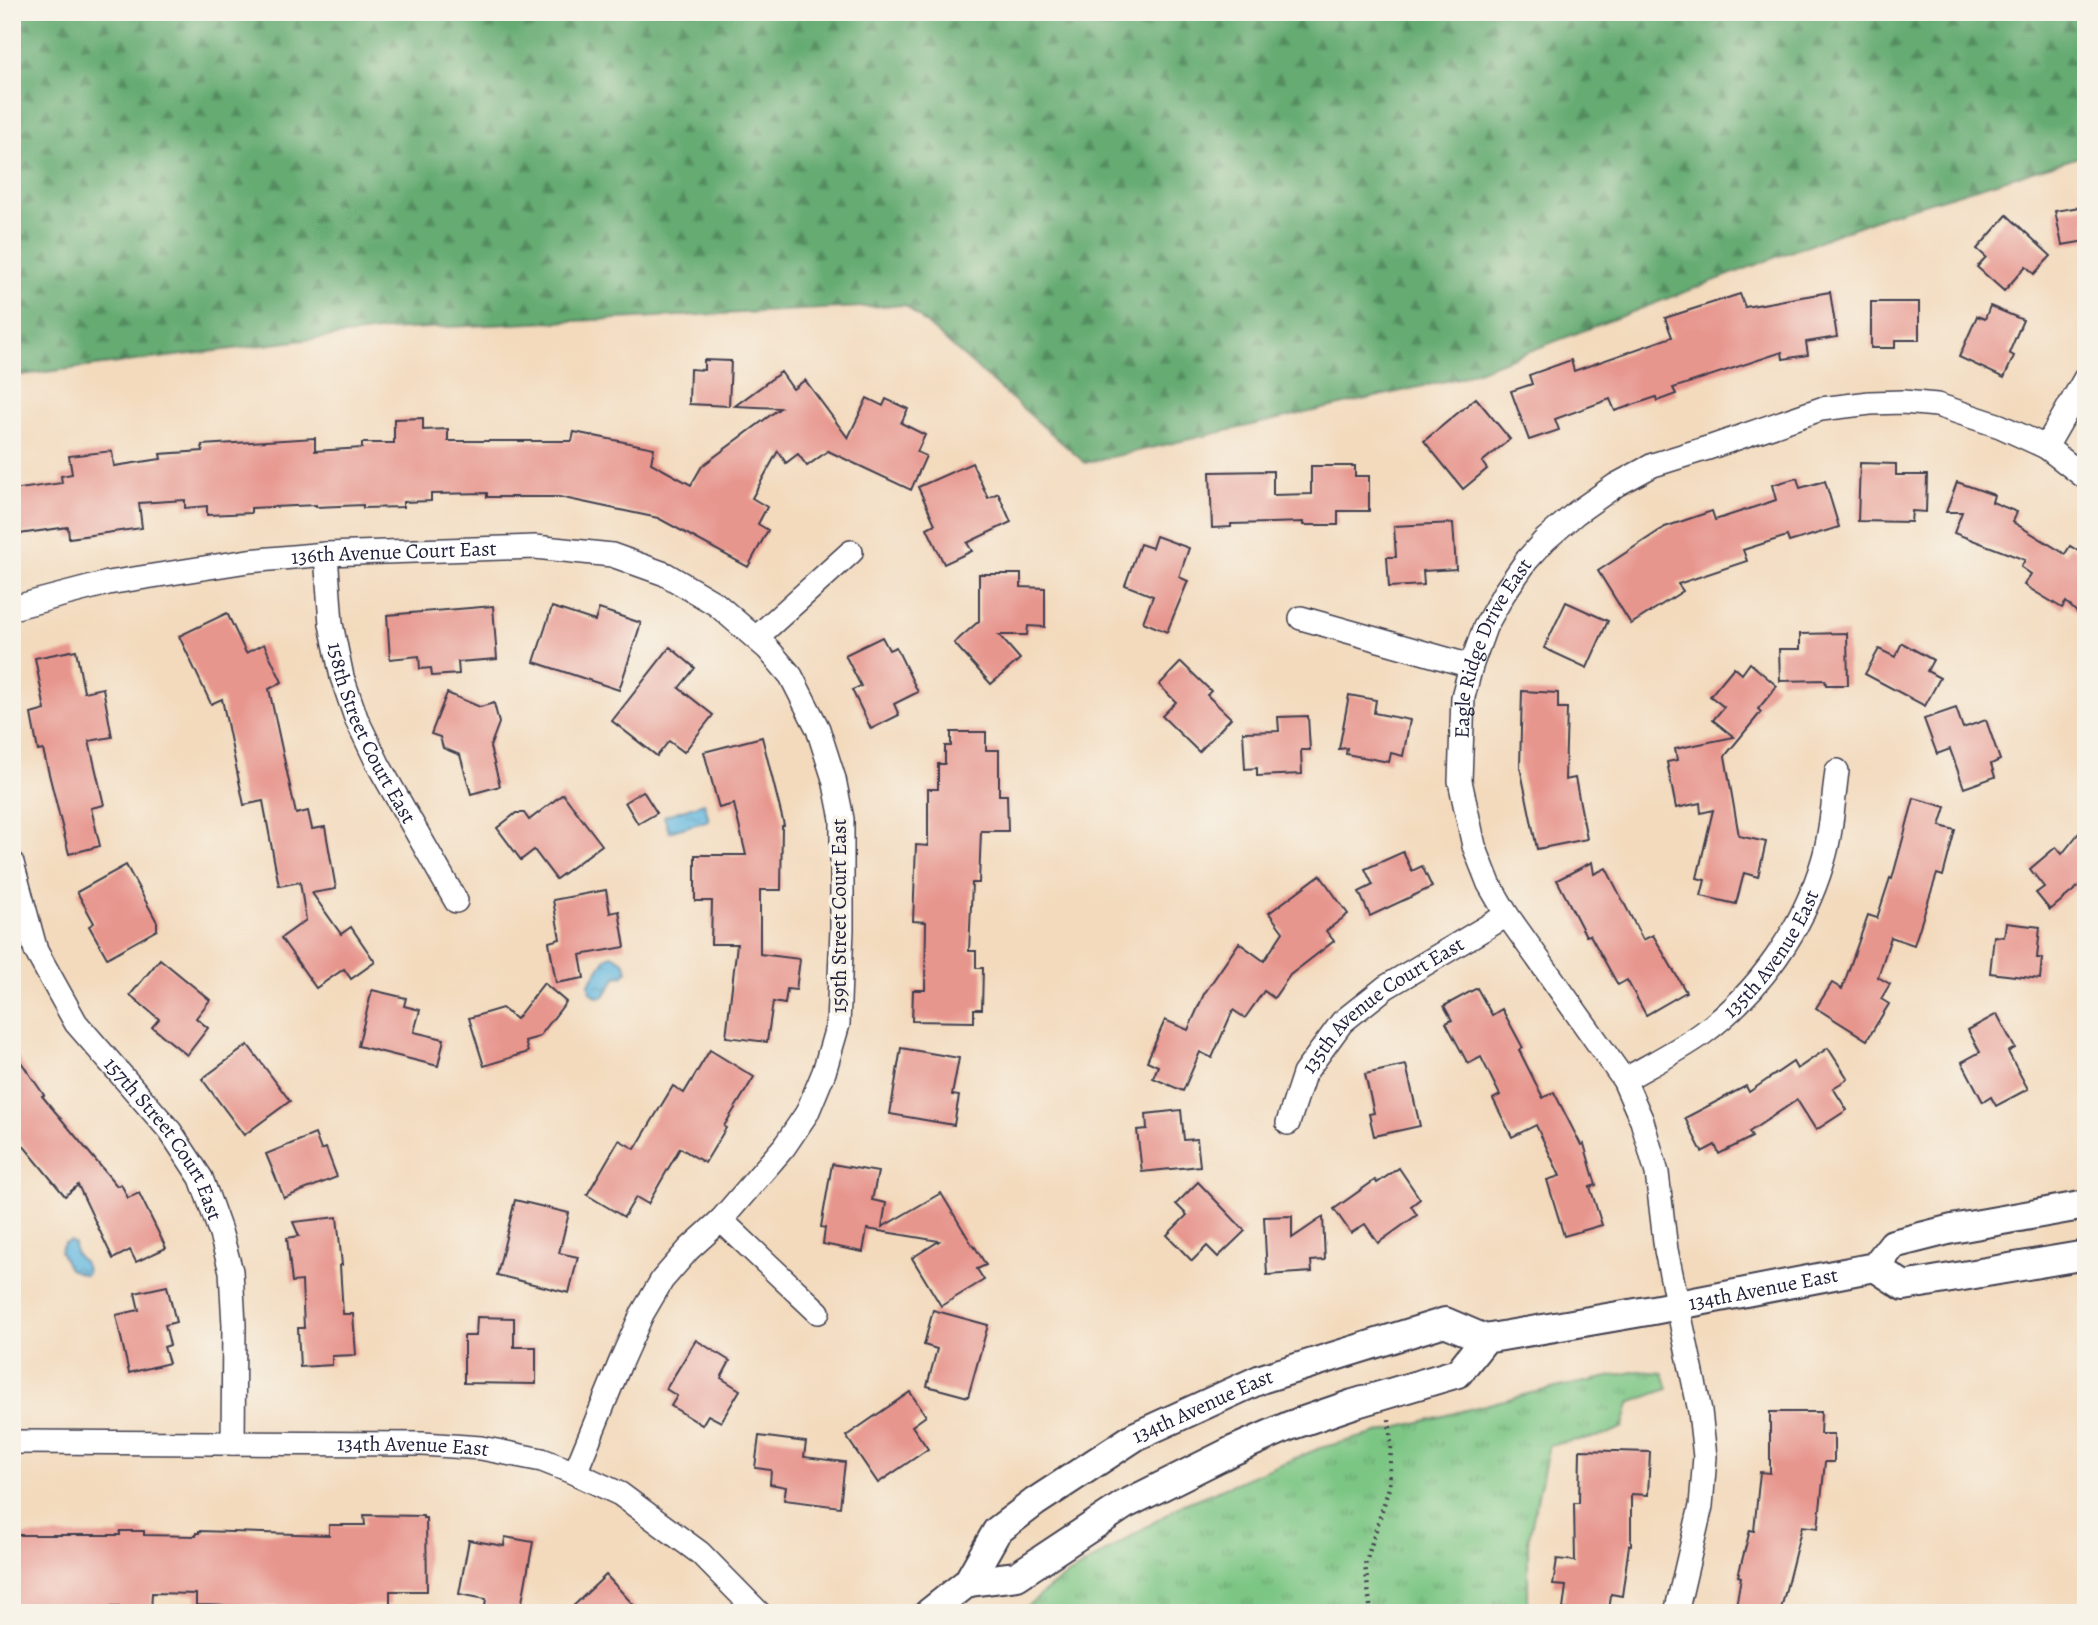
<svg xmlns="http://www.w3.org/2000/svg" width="2098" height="1625" font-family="Alegreya,serif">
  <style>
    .forest { fill: url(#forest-firs); stroke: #446656; stroke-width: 2 }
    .park { fill: url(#park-tufts); stroke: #4f7460; stroke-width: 2 }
    .water { fill: url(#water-ripples); stroke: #426d8d; stroke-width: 2 }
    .building { fill: #e7968e }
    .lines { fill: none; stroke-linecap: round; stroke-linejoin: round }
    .minor-casing { stroke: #413e4e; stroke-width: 26 }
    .tertiary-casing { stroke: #413e4e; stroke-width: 32 }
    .path { stroke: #413e4e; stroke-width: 4.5; stroke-dasharray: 2 5; stroke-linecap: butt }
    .minor { stroke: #fff; stroke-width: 23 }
    .tertiary { stroke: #fff; stroke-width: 28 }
    .labels { text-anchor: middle; stroke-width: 7; stroke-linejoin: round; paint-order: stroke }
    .street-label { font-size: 21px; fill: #22223b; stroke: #f7f3e8 }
  </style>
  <defs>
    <pattern id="forest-firs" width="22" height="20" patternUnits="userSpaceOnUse" patternTransform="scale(1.75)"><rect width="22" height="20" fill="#65ab72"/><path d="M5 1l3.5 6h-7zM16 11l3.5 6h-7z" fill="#538b5f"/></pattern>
    <pattern id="park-tufts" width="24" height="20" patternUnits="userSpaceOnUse" patternTransform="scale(1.75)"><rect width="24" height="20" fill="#7cc684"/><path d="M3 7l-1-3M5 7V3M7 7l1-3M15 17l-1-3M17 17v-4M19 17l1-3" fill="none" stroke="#65a06d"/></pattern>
    <pattern id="water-ripples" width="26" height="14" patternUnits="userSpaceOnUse" patternTransform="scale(1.75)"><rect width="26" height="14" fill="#63b8df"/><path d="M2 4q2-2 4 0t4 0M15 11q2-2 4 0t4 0" fill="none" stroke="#5195b6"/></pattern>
  </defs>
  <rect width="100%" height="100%" fill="#f7f3e8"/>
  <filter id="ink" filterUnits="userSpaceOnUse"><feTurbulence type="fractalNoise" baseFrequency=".0143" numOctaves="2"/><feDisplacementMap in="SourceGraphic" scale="14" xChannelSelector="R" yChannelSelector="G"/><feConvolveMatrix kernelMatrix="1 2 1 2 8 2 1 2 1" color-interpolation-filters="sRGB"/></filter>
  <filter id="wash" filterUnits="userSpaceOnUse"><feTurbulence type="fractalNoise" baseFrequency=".00686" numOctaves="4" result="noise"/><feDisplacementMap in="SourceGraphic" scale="28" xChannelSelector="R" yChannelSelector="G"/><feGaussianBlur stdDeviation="1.57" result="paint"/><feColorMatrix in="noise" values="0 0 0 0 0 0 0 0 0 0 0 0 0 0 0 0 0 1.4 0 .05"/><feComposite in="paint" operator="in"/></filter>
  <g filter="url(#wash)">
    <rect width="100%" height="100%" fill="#f3dabd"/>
    <polygon class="forest" points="12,12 2086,12 2086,155 1887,215 1459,378 1085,463 905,305 386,330 12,376"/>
    <polygon class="park" points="1638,1371 1663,1373 1668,1389 1629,1403 1623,1427 1606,1435 1549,1445 1528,1542 1528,1613 1018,1613 1057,1582 1182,1505 1320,1448 1531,1393"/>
    <g class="water">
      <polygon points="704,803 709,820 669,832 664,816"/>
      <polygon points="613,955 625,963 627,971 623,976 616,977 604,996 597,997 590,992 589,984 607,957"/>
      <path d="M 70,1241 L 74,1244 L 75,1253 C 80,1259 88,1265 87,1273 L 84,1275 L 69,1269 L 60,1251 L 64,1243 Z"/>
    </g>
    <g id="blocks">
      <g class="building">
        <polygon points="2086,206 2086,241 2062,245 2055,211"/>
        <polygon points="2007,215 2051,256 2034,274 2026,266 2004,291 1977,267 1986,257 1977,249"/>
        <polygon points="1830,292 1837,337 1806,342 1808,355 1783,359 1782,352 1673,388 1676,394 1657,401 1656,397 1615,411 1610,399 1555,419 1559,430 1529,440 1511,391 1532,384 1529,375 1571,360 1574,371 1672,337 1665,318 1740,294 1745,307"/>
        <polygon points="1871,302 1919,302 1919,340 1895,340 1895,348 1871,348"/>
        <polygon points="1990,306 2023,320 2009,353 2014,356 2004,378 1959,357 1977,316 1985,319"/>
        <polygon points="704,360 731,361 729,406 689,404 690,369 704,370"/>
        <polygon points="781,372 793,389 805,380 848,438 867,398 883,406 886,399 908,409 901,423 925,435 917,452 926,456 911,490 828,451 807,466 798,454 786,463 778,451 752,498 767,507 758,524 768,530 748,567 658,518 559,497 487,497 487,493 431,494 431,501 403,502 403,507 363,508 363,505 316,507 316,505 251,508 251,513 207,515 207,506 185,508 185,500 139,503 142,528 69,538 68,527 12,535 12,490 62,483 61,476 72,474 69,456 112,451 114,466 161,459 160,454 203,451 202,445 315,438 315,451 362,448 362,443 394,443 394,419 423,418 423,430 448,429 448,441 572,441 574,432 654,448 651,463 691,485 702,466 780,408 735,406"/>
        <polygon points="1476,398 1510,439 1482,462 1487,469 1463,489 1424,441"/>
        <polygon points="972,463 988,498 998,493 1011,522 967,543 972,551 944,564 927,528 935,524 918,487"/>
        <polygon points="1860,463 1896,464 1896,475 1927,475 1926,512 1912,511 1911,522 1858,521"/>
        <polygon points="1311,466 1355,466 1355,476 1369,476 1369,511 1338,511 1338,525 1303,525 1303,522 1231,524 1231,527 1212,528 1210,472 1273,471 1273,495 1311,494"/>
        <polygon points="1797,478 1800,488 1825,481 1839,527 1789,542 1787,536 1743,550 1747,561 1678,584 1683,591 1631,624 1598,571 1665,527 1712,511 1715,520 1776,500 1772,485"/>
        <polygon points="1957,482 1994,495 1992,502 2017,512 2013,522 2065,554 2070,546 2086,556 2086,621 2066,602 2062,608 2024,585 2031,574 2021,567 2025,560 1954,533 1962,512 1946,512"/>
        <polygon points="1453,523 1456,569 1423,571 1424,585 1389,587 1387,557 1396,557 1394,526"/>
        <polygon points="1156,536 1189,548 1179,577 1188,581 1167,632 1143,622 1153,596 1125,585 1140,544 1152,548"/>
        <polygon points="979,574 1021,574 1021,587 1045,588 1045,627 1028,626 1027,635 999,635 1020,659 991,684 954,643 979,621"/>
        <polygon points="1566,602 1608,621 1587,668 1544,648"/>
        <polygon points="493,606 497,659 458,662 459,674 432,676 431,668 420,669 419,656 390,659 387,615"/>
        <polygon points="552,607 595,621 599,609 641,623 619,690 534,662"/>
        <polygon points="227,613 246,653 264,644 282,682 269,689 296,814 308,811 312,829 325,827 336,889 312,893 341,934 351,927 375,962 351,979 344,969 316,988 281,938 306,920 300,882 279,886 263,801 244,805 222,699 211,704 179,636"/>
        <polygon points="1847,633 1848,685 1826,685 1825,680 1780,681 1779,649 1800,649 1800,634"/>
        <polygon points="882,637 889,650 896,647 918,692 894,704 899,715 871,729 852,690 861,686 845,655"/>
        <polygon points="1902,643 1933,660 1927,671 1940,678 1925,706 1865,674 1879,649 1895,657"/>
        <polygon points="670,647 695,668 679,688 713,715 684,752 669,741 657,756 612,721"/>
        <polygon points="76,650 84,692 103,688 112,737 89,741 104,805 91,808 100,846 69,854 43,750 38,751 31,714 45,710 35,658"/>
        <polygon points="1181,662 1211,691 1207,695 1231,718 1199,752 1162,716 1176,702 1159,685"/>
        <polygon points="1750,663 1777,686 1758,709 1761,712 1725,756 1739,836 1766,842 1758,877 1744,873 1736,904 1701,896 1705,880 1697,878 1713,810 1701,813 1700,803 1676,808 1667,762 1677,760 1675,749 1734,737 1713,720 1724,707 1710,696 1734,667 1742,674"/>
        <polygon points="1522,691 1558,693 1558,708 1567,708 1565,780 1575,778 1587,839 1537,849 1520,767"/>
        <polygon points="447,693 480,707 494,703 499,723 490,747 500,786 471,794 460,755 443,748 440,737 431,734"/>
        <polygon points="1349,695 1376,700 1374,713 1410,720 1403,756 1391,753 1389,762 1346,754 1347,748 1339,749"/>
        <polygon points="1956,708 1963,728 1986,720 2000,760 1991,764 1995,777 1964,788 1950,749 1937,754 1924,719"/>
        <polygon points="1308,716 1310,750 1301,750 1302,774 1257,776 1257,768 1245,769 1243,732 1279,731 1278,717"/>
        <polygon points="951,732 986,732 986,750 999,750 999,795 1007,795 1008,831 981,831 979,883 972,883 969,951 976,951 976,968 983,968 982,1009 974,1009 974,1022 912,1021 913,990 925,990 926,922 913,921 916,845 928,846 928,789 938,789 938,764 945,764 945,746 951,746"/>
        <polygon points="762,737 784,825 782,826 781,890 760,890 760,954 800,959 796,990 787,989 785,1004 773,1002 767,1042 726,1037 737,944 711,944 712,901 695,901 695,855 746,855 734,804 719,808 704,752"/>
        <polygon points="643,791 657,813 638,824 625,802"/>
        <polygon points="563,794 602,845 556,879 534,850 521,860 497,828 516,813 524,813 529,820"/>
        <polygon points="1914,798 1946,807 1940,826 1955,830 1943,876 1937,874 1914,945 1891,937 1878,977 1890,984 1881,999 1889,1004 1867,1040 1816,1008 1832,983 1842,989 1868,915 1877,918 1890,878 1892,879"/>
        <polygon points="2086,824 2086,880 2050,910 2036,893 2044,887 2030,869 2056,847 2062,854"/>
        <polygon points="1403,852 1412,871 1422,866 1432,887 1370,916 1359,892 1373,885 1365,869"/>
        <polygon points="1592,862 1594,874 1606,868 1643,940 1653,935 1686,992 1646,1015 1627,980 1618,985 1590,935 1586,936 1557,880"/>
        <polygon points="126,865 157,922 157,930 107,958 89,926 94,923 77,892"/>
        <polygon points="1320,875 1348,914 1326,931 1334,941 1290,975 1274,998 1264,991 1245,1018 1233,1010 1212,1058 1200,1052 1183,1091 1153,1078 1158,1066 1147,1061 1165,1020 1188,1030 1204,994 1239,943 1264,961 1283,932 1269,913"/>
        <polygon points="606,890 610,913 619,911 625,947 580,955 584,978 556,983 549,942 560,939 553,900"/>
        <polygon points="2006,923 2040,927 2037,958 2042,958 2040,979 1990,973 1994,936 2004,937"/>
        <polygon points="160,959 210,1000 196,1018 208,1028 187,1055 152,1027 159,1019 130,995"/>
        <polygon points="544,983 566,1002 539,1037 525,1041 528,1052 484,1066 469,1018 502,1008 516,1019"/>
        <polygon points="1477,988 1492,1015 1502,1009 1523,1048 1519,1050 1543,1098 1554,1092 1581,1145 1584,1144 1596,1185 1590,1187 1602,1225 1564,1236 1547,1180 1560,1176 1536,1125 1512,1137 1493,1099 1500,1095 1481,1057 1468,1064 1446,1023 1452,1020 1444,1006"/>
        <polygon points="372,990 406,998 404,1006 420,1010 414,1032 444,1039 438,1066 358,1046"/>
        <polygon points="1997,1014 2015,1048 2008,1052 2028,1089 1996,1106 1991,1097 1983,1102 1962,1062 1980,1052 1968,1030"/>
        <polygon points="248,1045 290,1101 244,1135 202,1079"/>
        <polygon points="901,1048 959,1058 952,1095 959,1096 954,1125 890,1114"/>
        <polygon points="1828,1048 1848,1079 1833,1088 1847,1110 1816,1130 1797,1100 1749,1132 1752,1137 1719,1154 1715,1145 1702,1152 1685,1118 1746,1086 1749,1092 1793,1062 1797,1069"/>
        <polygon points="12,1049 44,1095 42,1096 117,1186 121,1184 128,1198 139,1193 166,1248 136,1262 130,1250 113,1259 78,1185 65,1196 12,1132"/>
        <polygon points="710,1050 754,1077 724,1126 726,1128 705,1163 680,1148 648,1204 636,1197 624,1217 587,1195 619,1140 635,1149 673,1086 684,1093"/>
        <polygon points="1406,1065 1420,1126 1374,1136 1369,1114 1374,1113 1365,1074"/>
        <polygon points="1181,1110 1184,1140 1197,1139 1200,1166 1142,1172 1137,1130 1147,1129 1146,1114"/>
        <polygon points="315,1134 321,1150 326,1148 337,1177 284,1198 266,1154"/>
        <polygon points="832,1164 878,1172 872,1200 886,1203 882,1227 941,1193 974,1248 975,1247 986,1265 977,1269 984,1280 941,1306 912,1258 939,1241 867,1229 863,1252 823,1244 825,1228 821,1227"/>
        <polygon points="1399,1168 1420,1199 1411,1206 1417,1215 1378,1243 1365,1224 1351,1233 1334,1209 1375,1180 1377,1183"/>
        <polygon points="1198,1182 1245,1231 1218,1257 1207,1246 1192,1261 1167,1235 1187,1215 1176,1204"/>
        <polygon points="515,1200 569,1213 559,1253 578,1257 569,1293 497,1275"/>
        <polygon points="1292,1216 1292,1238 1323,1217 1325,1260 1311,1261 1312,1272 1267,1275 1264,1217"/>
        <polygon points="337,1217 342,1265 340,1265 343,1314 353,1314 356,1355 332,1356 332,1365 300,1367 298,1328 304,1328 302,1281 292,1282 287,1238 299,1236 293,1222"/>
        <polygon points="167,1286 176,1322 165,1325 170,1345 164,1347 169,1363 129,1373 116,1315 139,1310 135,1293"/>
        <polygon points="933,1310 988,1325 968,1397 927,1386 937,1349 924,1345"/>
        <polygon points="477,1317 514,1318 514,1347 536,1347 536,1384 464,1383 464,1336 476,1336"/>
        <polygon points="696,1340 730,1361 721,1378 740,1390 721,1422 708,1415 702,1425 671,1406 677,1396 666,1389"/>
        <polygon points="910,1392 926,1416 912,1426 928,1449 878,1483 846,1436"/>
        <polygon points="1770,1412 1821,1412 1820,1434 1834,1434 1834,1462 1825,1462 1818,1528 1802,1526 1780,1613 1735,1613 1741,1577 1738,1576 1750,1530 1754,1531 1760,1472 1770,1473"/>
        <polygon points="759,1436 806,1442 804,1457 845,1462 840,1507 784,1500 786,1487 770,1484 771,1470 755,1468"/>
        <polygon points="1580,1450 1650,1452 1648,1495 1631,1494 1631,1545 1629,1545 1622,1596 1611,1594 1609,1613 1588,1613 1563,1609 1566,1586 1553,1585 1557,1559 1575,1561 1574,1503 1579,1503"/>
        <polygon points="364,1515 423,1516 423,1518 426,1518 427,1591 390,1591 390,1605 289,1607 196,1605 196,1594 152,1593 151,1613 119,1613 119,1607 29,1607 29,1606 12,1606 12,1535 120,1535 120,1531 144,1531 144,1535 196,1536 196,1533 199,1533 199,1531 329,1535 329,1525 365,1525"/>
        <polygon points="505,1537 533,1542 520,1613 484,1613 486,1599 459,1594 469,1540 504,1546"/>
        <polygon points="606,1575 641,1613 566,1613"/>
      </g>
    </g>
  </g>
  <g filter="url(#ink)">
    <use href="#blocks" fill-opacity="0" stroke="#413e4e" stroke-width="2"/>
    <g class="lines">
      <g class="minor-casing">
        <g id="minor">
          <polyline points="2046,447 2086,377"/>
          <path id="s1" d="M 326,554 L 331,624 L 342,677 L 356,718 L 379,766 L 456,901"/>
          <path id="s2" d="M 12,608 L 108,583 L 248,561 L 326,554 L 535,547 L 612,555 L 665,574 L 716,604 L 768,649 L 791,676 L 818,729 L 834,779 L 842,819 L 842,929 L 838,1024 L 824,1072 L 807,1113 L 784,1147 L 721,1220 L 689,1249 L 662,1280 L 642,1314 L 621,1361 L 575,1473"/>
          <polyline points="1301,618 1471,666"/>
          <polyline points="756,638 851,552"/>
          <path id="s3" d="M 12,863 L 36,951 L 76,1023 L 170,1131 L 201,1178 L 220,1231 L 231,1271 L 234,1325 L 233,1443"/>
          <path id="s4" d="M 1624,1080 C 1650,1065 1678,1051 1702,1034 C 1759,992 1803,929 1823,861 C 1832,832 1833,800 1837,771"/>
          <path id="s5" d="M 1288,1123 L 1304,1074 L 1342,1022 L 1386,987 L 1507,915"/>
          <polyline points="721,1220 818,1312"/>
          <path id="s6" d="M 12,1442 L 423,1444 L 481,1448 L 542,1460 L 575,1473 L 620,1494 L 700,1553 L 759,1613"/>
          <path id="s7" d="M 1676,1613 L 1701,1506 L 1705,1457 L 1700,1411 L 1666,1250 L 1657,1173 L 1642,1121 L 1624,1080 L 1507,915 L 1489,884 L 1474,846 L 1460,781 L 1463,697 L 1471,666 L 1485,627 L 1504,593 L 1527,560 L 1545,540 L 1576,513 L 1616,485 L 1653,465 L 1711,447 L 1821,409 L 1870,403 L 1903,402 L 1937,405 L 2000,426 L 2046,447 L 2086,478"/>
        </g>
      </g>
      <g class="tertiary-casing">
        <g id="tertiary">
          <polyline points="1875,1267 1904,1286 2086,1255"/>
          <polyline points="968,1582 1017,1576 1124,1505 1232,1451 1289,1426 1353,1404 1458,1373 1485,1339"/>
          <path id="s8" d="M 929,1613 L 968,1582 L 997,1531 L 1035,1502 L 1136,1436 L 1261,1379 L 1445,1322 L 1485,1339 L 1653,1310 L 1875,1267 L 1893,1244 L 1952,1229 L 2086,1205"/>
        </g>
      </g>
      <polyline class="path" points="1371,1613 1365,1565 1389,1488 1391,1446 1389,1418"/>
      <use href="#minor" class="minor"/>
      <use href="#tertiary" class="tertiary"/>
    </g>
  </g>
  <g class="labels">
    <g class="street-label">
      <text dy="7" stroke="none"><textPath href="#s2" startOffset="387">136th Avenue Court East</textPath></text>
      <text dy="7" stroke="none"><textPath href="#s7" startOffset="1031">Eagle Ridge Drive East</textPath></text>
      <text dy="7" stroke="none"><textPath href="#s1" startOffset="187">158th Street Court East</textPath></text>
      <text transform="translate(839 916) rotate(-90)" y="7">159th Street Court East</text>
      <text dy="7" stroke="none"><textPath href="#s4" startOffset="198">135th Avenue East</textPath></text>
      <text dy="7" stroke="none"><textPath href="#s5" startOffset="158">135th Avenue Court East</textPath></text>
      <text dy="7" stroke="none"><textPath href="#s3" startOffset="320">157th Street Court East</textPath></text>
      <text dy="7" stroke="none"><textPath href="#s8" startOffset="933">134th Avenue East</textPath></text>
      <text dy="7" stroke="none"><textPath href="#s8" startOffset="350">134th Avenue East</textPath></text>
      <text dy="7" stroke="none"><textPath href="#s6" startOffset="401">134th Avenue East</textPath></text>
    </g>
  </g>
  <rect width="2098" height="1625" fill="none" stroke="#f7f3e8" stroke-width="42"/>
</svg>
